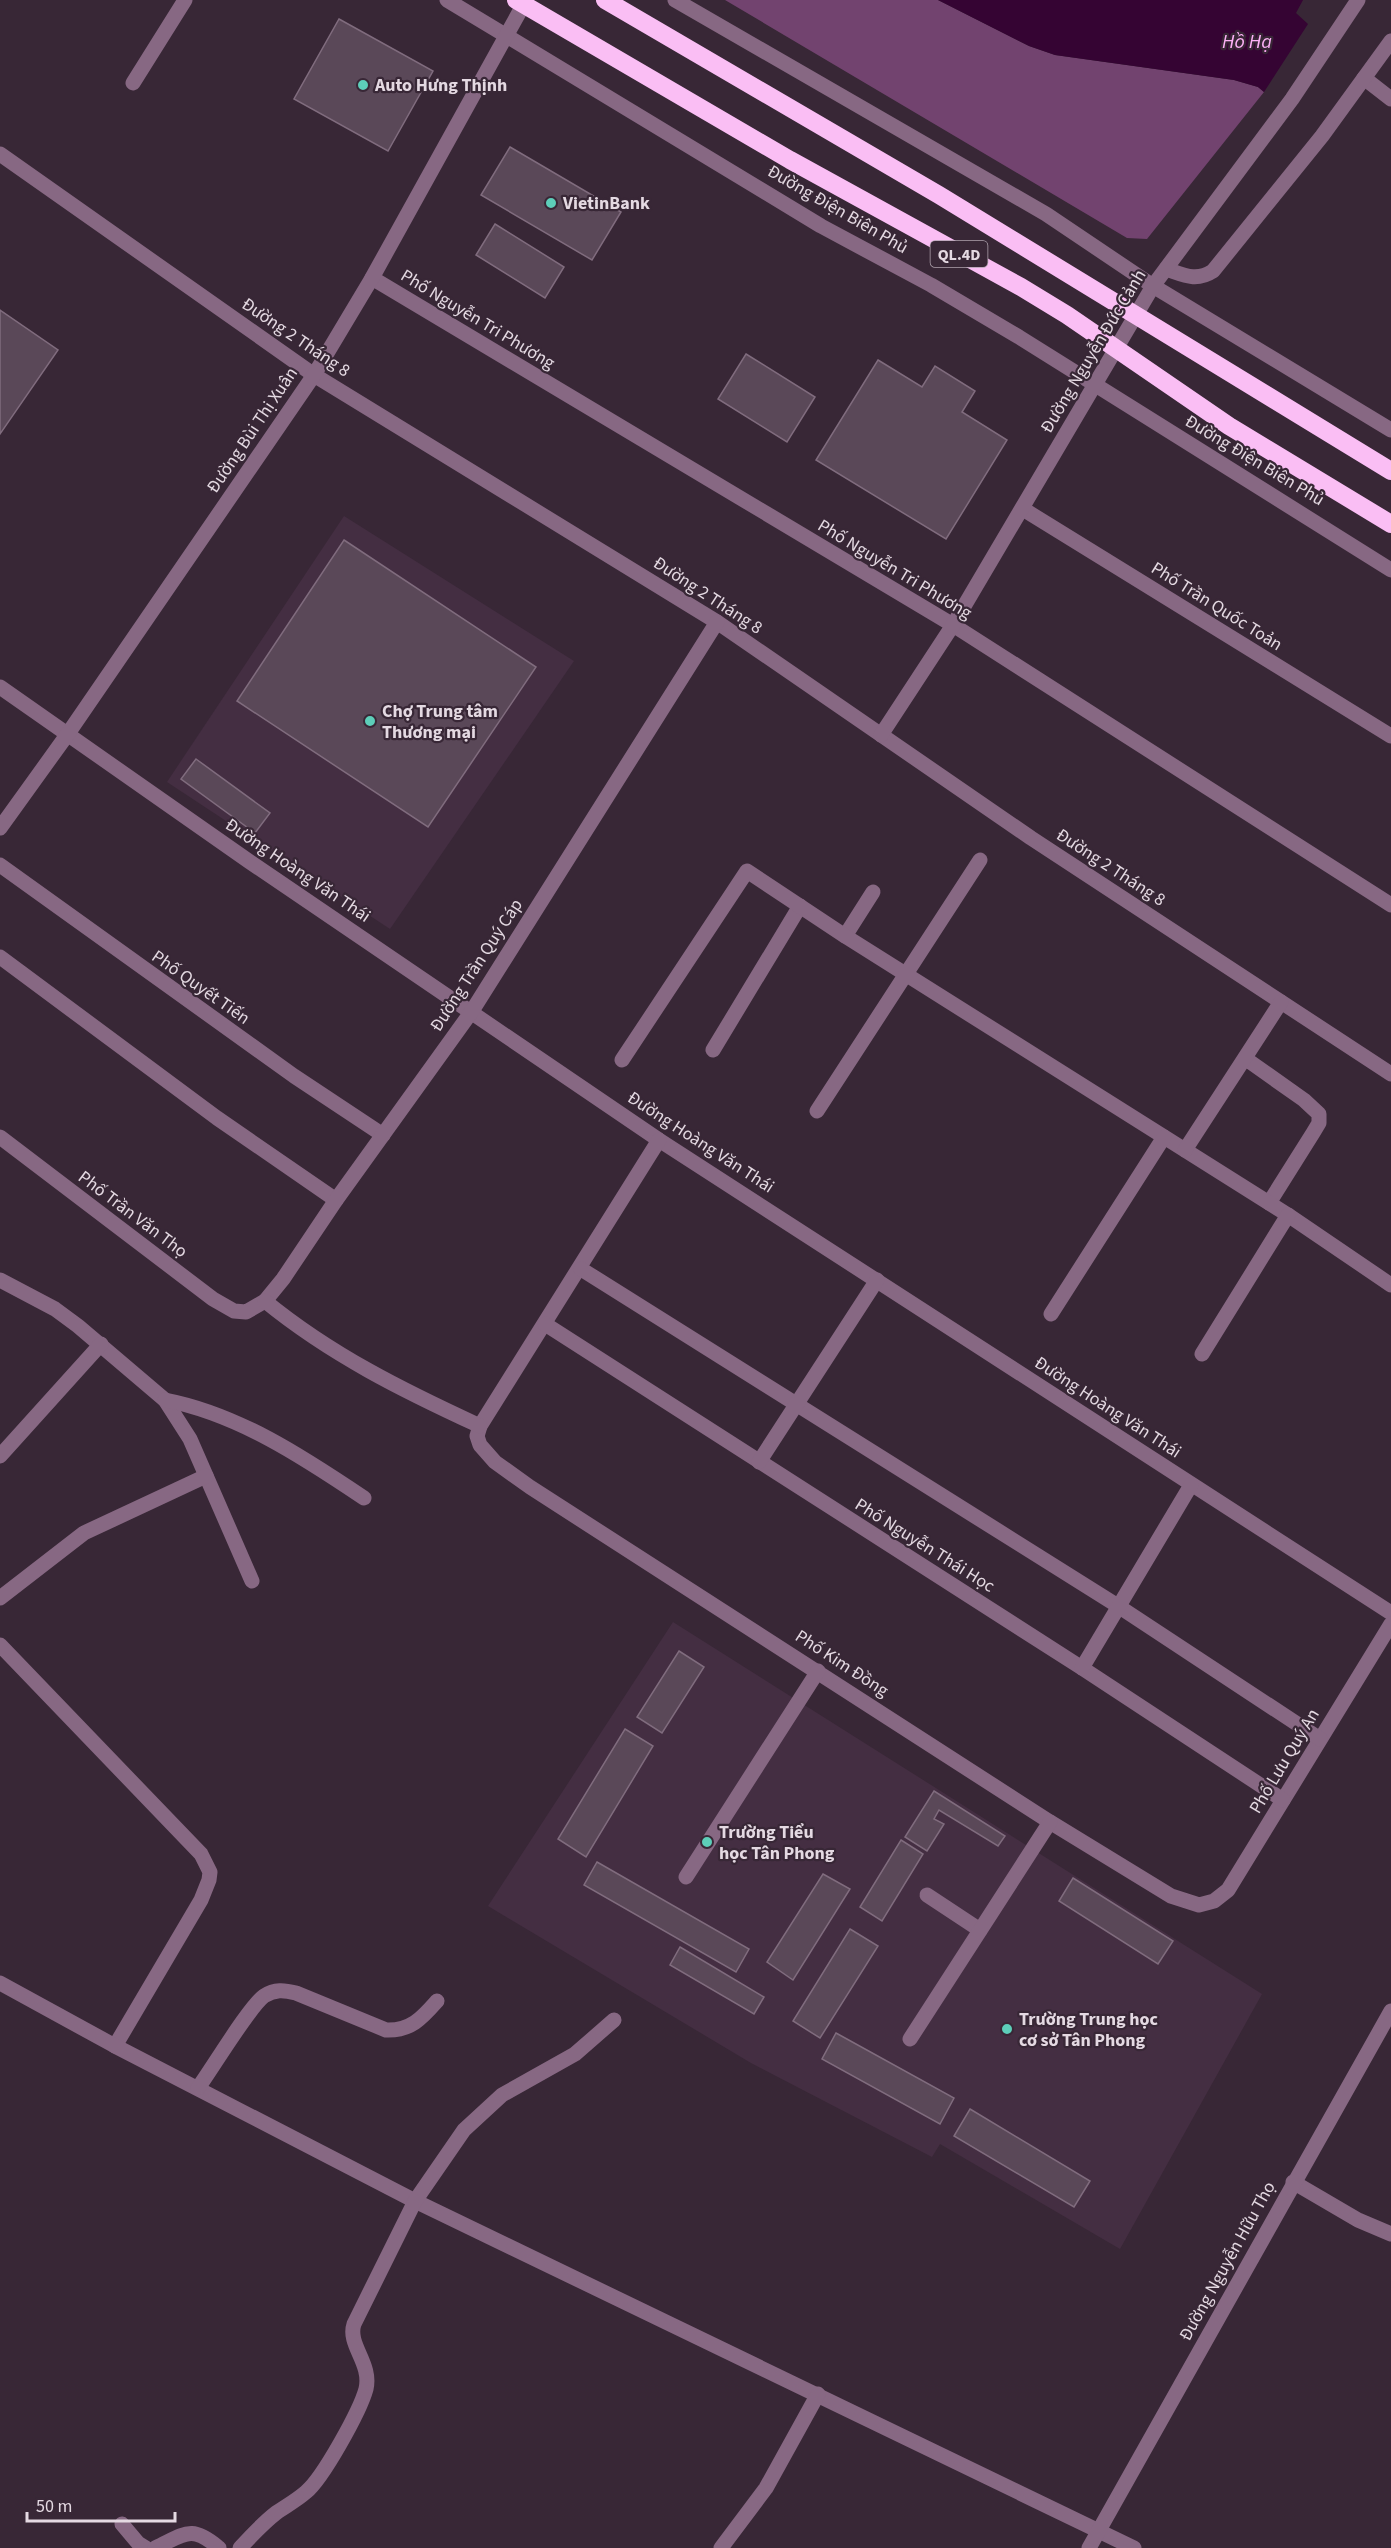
<svg xmlns="http://www.w3.org/2000/svg" width="1391" height="2548" font-family="'Source Sans 3',sans-serif">
  <style>
    .built { fill: #442e42 }
    .green { fill: #72436f }
    .water { fill: #350433 }
    .building { fill: #5a4858; stroke: #806c7e; stroke-width: 1.5 }
    .lines { fill: none; stroke-linecap: round; stroke-linejoin: round }
    .minor { stroke: #876883; stroke-width: 15 }
    .highway { stroke: #fabef4; stroke-width: 18 }
    .poi-dot { fill: #5dceb9; stroke: #382736; stroke-width: 2 }
    .labels { text-anchor: middle; stroke-width: 4.5; stroke-linejoin: round; paint-order: stroke }
    .shield { fill: #382736; stroke: #b0a4ae; stroke-width: 1.5 }
    .shield-label { font-size: 16px; font-weight: bold; fill: #e4d9e2 }
    .poi-label { font-size: 18px; font-weight: bold; fill: #e4d9e2; stroke: #382736; text-anchor: start }
    .street-label { font-size: 18px; fill: #e4d9e2; stroke: #382736 }
    .water-label { font-size: 20px; font-style: italic; fill: #fcb1f6; stroke: #382736 }
  </style>
  <rect width="100%" height="100%" fill="#382736"/>
  <g class="built">
    <polygon points="344,516 574,661 390,929 167,782"/>
    <polygon points="673,1622 1262,1994 1120,2249 940,2144 932,2157 751,2063 488,1906"/>
  </g>
  <polygon class="green" points="725,0 938,0 1029,46 1055,55 1234,80 1258,87 1264,92 1147,239 1127,238"/>
  <polygon class="water" points="938,0 1303,0 1296,13 1308,24 1264,92 1258,87 1234,80 1055,55 1029,46"/>
  <g class="building">
    <polygon points="339,19 433,71 388,151 294,99"/>
    <polygon points="510,147 621,212 592,260 481,195"/>
    <polygon points="495,224 564,267 545,298 476,255"/>
    <polygon points="0,310 58,350 0,434"/>
    <polygon points="746,354 815,397 787,442 718,399"/>
    <polygon points="878,360 922,387 935,366 975,391 962,412 1007,440 946,539 816,460"/>
    <polygon points="344,540 536,667 428,827 237,701"/>
    <polygon points="196,759 270,813 255,833 181,779"/>
    <polygon points="679,1651 704,1667 662,1733 637,1717"/>
    <polygon points="625,1729 653,1746 586,1857 558,1839"/>
    <polygon points="934,1791 1005,1836 998,1846 939,1810 934,1819 944,1824 927,1851 905,1837"/>
    <polygon points="901,1840 923,1854 882,1921 860,1907"/>
    <polygon points="597,1862 749,1949 736,1972 584,1885"/>
    <polygon points="823,1874 850,1889 793,1980 767,1962"/>
    <polygon points="1073,1878 1173,1941 1158,1964 1059,1901"/>
    <polygon points="850,1929 878,1946 820,2038 793,2021"/>
    <polygon points="680,1947 764,1997 754,2014 670,1965"/>
    <polygon points="836,2033 954,2098 940,2124 822,2059"/>
    <polygon points="970,2109 1090,2181 1074,2207 954,2136"/>
  </g>
  <g class="lines">
    <g class="minor">
      <polyline points="447,0 821,226 931,285 1019,337 1391,570"/>
      <polyline points="675,0 1046,214 1153,286 1391,430"/>
      <polyline points="1364,78 1391,99"/>
      <polyline points="133,83 185,0"/>
      <polyline points="0,154 314,375 717,622 1031,838 1391,1074"/>
      <path d="M 1166,269 C 1184,275 1196,282 1213,271 L 1322,136 L 1391,41"/>
      <polyline points="372,278 953,625 1391,905"/>
      <polyline points="1023,509 1391,736"/>
      <polyline points="0,687 250,862 659,1140 1391,1613"/>
      <polyline points="881,735 953,625 1153,286 1292,99 1358,0"/>
      <polyline points="0,828 67,735 314,375 372,278 526,0"/>
      <polyline points="0,865 294,1076 383,1135"/>
      <polyline points="845,936 873,892"/>
      <polyline points="0,957 217,1118 336,1200"/>
      <polyline points="713,1050 800,906"/>
      <polyline points="1246,1059 1304,1100 1319,1114 1319,1123 1313,1133 1269,1203"/>
      <polyline points="622,1060 747,871 845,936 1288,1215 1391,1285"/>
      <polyline points="817,1111 980,860"/>
      <polyline points="0,1137 213,1299 234,1311 246,1312 265,1301 283,1279 336,1200 472,1011 717,622"/>
      <polyline points="659,1140 480,1426 477,1436 480,1445 495,1462 530,1487 1050,1822 1171,1896 1199,1905 1214,1901 1228,1890 1391,1624"/>
      <polyline points="1185,1150 1281,1002"/>
      <polyline points="581,1269 1118,1606 1320,1739"/>
      <polyline points="0,1280 55,1309 78,1326 165,1400 190,1439 252,1581"/>
      <path d="M 265,1301 C 331,1355 404,1391 480,1426"/>
      <polyline points="1051,1314 1164,1137"/>
      <polyline points="545,1324 1082,1668 1283,1800"/>
      <polyline points="1202,1354 1288,1215"/>
      <path d="M 165,1400 C 238,1414 303,1457 364,1498"/>
      <polyline points="0,1456 101,1344"/>
      <polyline points="759,1462 877,1280"/>
      <polyline points="0,1598 84,1533 206,1476"/>
      <polyline points="0,1645 201,1854 210,1872 209,1880 201,1900 115,2046"/>
      <polyline points="1082,1668 1191,1485"/>
      <polyline points="686,1877 818,1671"/>
      <polyline points="927,1895 980,1930"/>
      <polyline points="0,1983 115,2046 415,2201 1134,2548"/>
      <polyline points="910,2039 1050,1822"/>
      <path d="M 198,2088 C 212,2069 249,2007 264,1996 C 275,1989 284,1990 296,1993 L 386,2030 C 411,2031 422,2018 437,2001"/>
      <polyline points="1293,2182 1358,2220 1391,2234"/>
      <polyline points="122,2524 138,2543 146,2548"/>
      <path d="M 155,2548 C 185,2534 191,2524 219,2548"/>
      <path d="M 240,2548 C 251,2536 263,2523 276,2513 C 286,2506 297,2500 306,2492 C 323,2478 360,2411 366,2389 C 372,2363 347,2345 354,2324 L 415,2201 L 464,2130 L 502,2095 L 575,2054 L 614,2020"/>
      <polyline points="721,2548 766,2488 818,2394"/>
      <polyline points="1089,2548 1391,2011"/>
    </g>
    <g class="highway">
      <polyline points="516,0 790,160 1021,287 1067,315 1229,426 1391,524"/>
      <polyline points="605,0 939,195 1391,471"/>
    </g>
  </g>
  <g class="poi-dot">
    <circle cx="363" cy="85" r="6"/>
    <circle cx="551" cy="203" r="6"/>
    <circle cx="370" cy="721" r="6"/>
    <circle cx="707" cy="1842" r="6"/>
    <circle cx="1007" cy="2029" r="6"/>
  </g>
  <g class="labels">
    <rect class="shield" x="930.5" y="241" width="57" height="26" rx="4.5"/>
    <g class="shield-label">
      <text x="959" y="260">QL.4D</text>
    </g>
    <g class="poi-label">
      <text x="375" y="91">Auto Hưng Thịnh</text>
      <text x="563" y="209">VietinBank</text>
      <text x="382" y="717">Chợ Trung tâm<tspan x="382" dy="21">Thương mại</tspan></text>
      <text x="719" y="1838">Trường Tiểu<tspan x="719" dy="21">học Tân Phong</tspan></text>
      <text x="1019" y="2025">Trường Trung học<tspan x="1019" dy="21">cơ sở Tân Phong</tspan></text>
    </g>
    <g class="street-label">
      <text transform="translate(838 209) rotate(30)" y="6">Đường Điện Biên Phủ</text>
      <text transform="translate(478 319) rotate(31)" y="6">Phố Nguyễn Tri Phương</text>
      <text transform="translate(296 337) rotate(34)" y="6">Đường 2 Tháng 8</text>
      <text transform="translate(1093 351) rotate(-59)" y="6">Đường Nguyễn Đức Cảnh</text>
      <text transform="translate(252 430) rotate(-56)" y="6">Đường Bùi Thị Xuân</text>
      <text transform="translate(1255 460) rotate(31)" y="6">Đường Điện Biên Phủ</text>
      <text transform="translate(895 569) rotate(31)" y="6">Phố Nguyễn Tri Phương</text>
      <text transform="translate(708 595) rotate(33)" y="6">Đường 2 Tháng 8</text>
      <text transform="translate(1217 606) rotate(32)" y="6">Phố Trần Quốc Toản</text>
      <text transform="translate(1111 867) rotate(33)" y="6">Đường 2 Tháng 8</text>
      <text transform="translate(298 870) rotate(34)" y="6">Đường Hoàng Văn Thái</text>
      <text transform="translate(476 965) rotate(-57)" y="6">Đường Trần Quý Cáp</text>
      <text transform="translate(201 987) rotate(35)" y="6">Phố Quyết Tiến</text>
      <text transform="translate(701 1142) rotate(33)" y="6">Đường Hoàng Văn Thái</text>
      <text transform="translate(133 1214) rotate(37)" y="6">Phố Trần Văn Thọ</text>
      <text transform="translate(1108 1407) rotate(33)" y="6">Đường Hoàng Văn Thái</text>
      <text transform="translate(925 1545) rotate(32)" y="6">Phố Nguyễn Thái Học</text>
      <text transform="translate(842 1663) rotate(33)" y="6">Phố Kim Đồng</text>
      <text transform="translate(1284 1761) rotate(-59)" y="6">Phố Lưu Quý An</text>
      <text transform="translate(1227 2261) rotate(-61)" y="6">Đường Nguyễn Hữu Thọ</text>
    </g>
    <g class="water-label">
      <text x="1247" y="48">Hồ Hạ</text>
    </g>
  </g>
  <path d="M27 2512v9h148v-9" fill="none" stroke="#e4d9e2" stroke-width="3"/>
  <text x="36" y="2512" font-size="18" fill="#e4d9e2" stroke="#382736" stroke-width="4.5" paint-order="stroke">50 m</text>
</svg>
